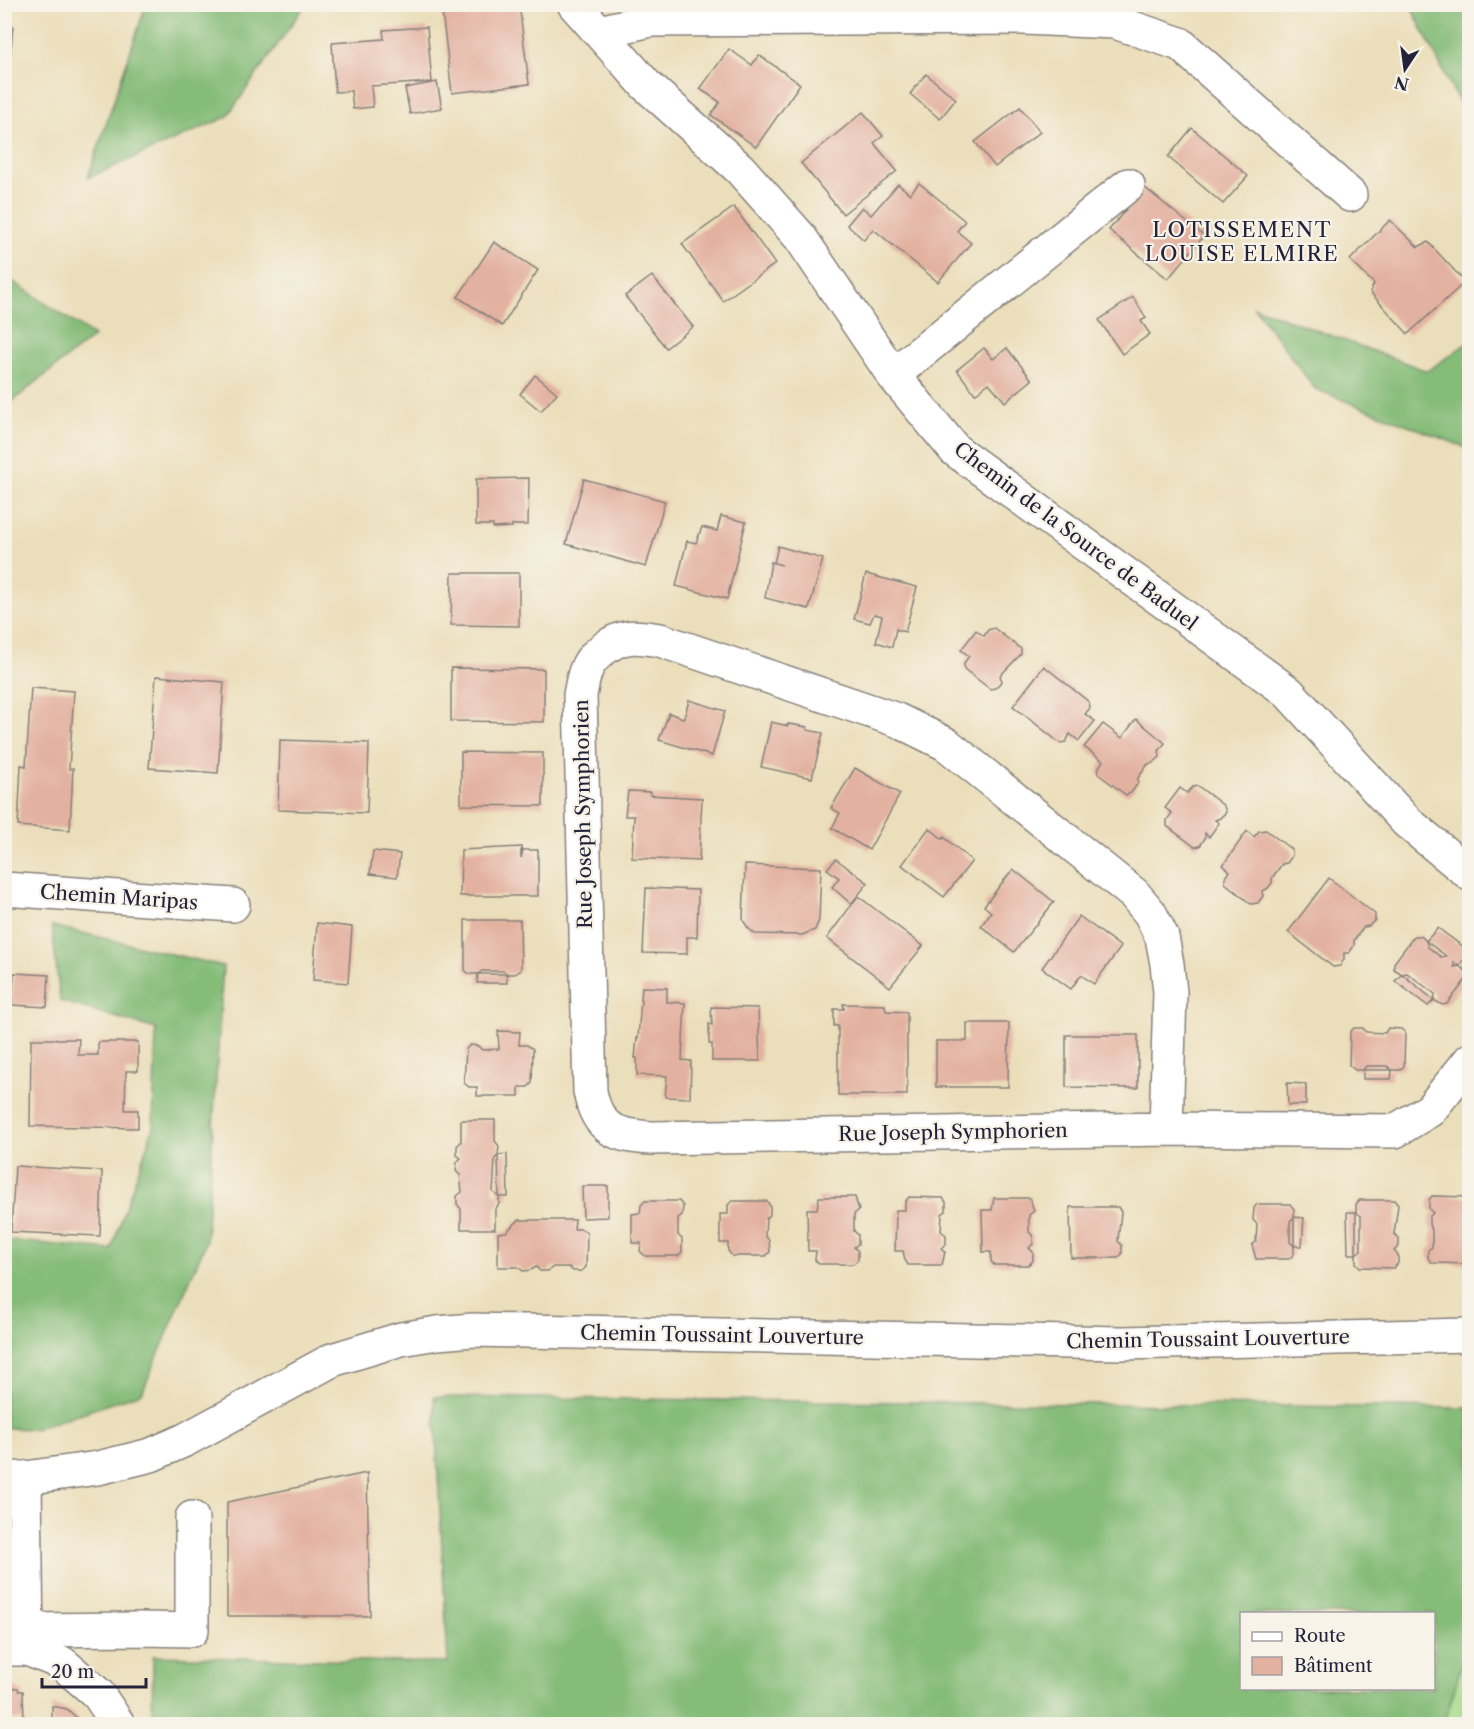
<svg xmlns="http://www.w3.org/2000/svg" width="1474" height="1729" font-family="'Libre Caslon Text',serif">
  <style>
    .green { fill: #a7dc8c; stroke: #647f64; stroke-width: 1.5 }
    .forest { fill: #85bc78; stroke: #546f5a; stroke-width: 1.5; fill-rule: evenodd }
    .building { fill: #e3b1a0 }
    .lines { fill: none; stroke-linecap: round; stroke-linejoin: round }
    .minor-casing { stroke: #86807a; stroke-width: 36 }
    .minor { stroke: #fff; stroke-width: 33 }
    .labels { text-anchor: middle; stroke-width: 4.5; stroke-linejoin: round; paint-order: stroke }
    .street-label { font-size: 20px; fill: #22223b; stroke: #f7f3e8 }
    .neighbourhood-label { font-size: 21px; letter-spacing: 1.5px; fill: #22223b; stroke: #f7f3e8 }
  </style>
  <rect width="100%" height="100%" fill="#f7f3e8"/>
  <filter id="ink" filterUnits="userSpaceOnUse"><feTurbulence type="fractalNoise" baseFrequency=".0167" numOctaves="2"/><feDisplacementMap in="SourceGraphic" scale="12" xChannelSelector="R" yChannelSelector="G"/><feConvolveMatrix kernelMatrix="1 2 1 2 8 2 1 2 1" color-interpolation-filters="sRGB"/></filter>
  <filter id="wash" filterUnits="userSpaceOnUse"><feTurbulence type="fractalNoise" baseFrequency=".008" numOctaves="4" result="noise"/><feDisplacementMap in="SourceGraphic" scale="24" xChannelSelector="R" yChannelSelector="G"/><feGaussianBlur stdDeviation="1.35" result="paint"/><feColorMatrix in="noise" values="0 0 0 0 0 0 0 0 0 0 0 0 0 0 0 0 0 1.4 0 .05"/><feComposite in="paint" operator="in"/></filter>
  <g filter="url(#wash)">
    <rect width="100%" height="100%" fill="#ebdeba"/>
    <polygon class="green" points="1469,1639 1469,1724 1444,1724"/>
    <g class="forest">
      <polygon points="146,5 305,5 227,117 88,178"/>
      <polygon points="1410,5 1469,5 1469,122"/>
      <polygon points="5,276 94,336 5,407"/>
      <polygon points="1254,307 1427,371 1469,342 1469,452 1467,448 1315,389"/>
      <polygon points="52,926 223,966 206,1242 142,1393 34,1429 5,1428 5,1240 111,1250 153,1128 156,1029 60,1001"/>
      <path d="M 434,1397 L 1469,1408 L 1469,1639 L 1444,1724 L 152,1724 L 153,1656 L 448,1663 ZM 1242,1614 L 1434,1614 L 1434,1688 L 1242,1688 Z"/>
    </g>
    <g id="blocks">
      <g class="building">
        <polygon points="441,4 519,4 529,84 452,93"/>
        <polygon points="4,25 13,26 8,84 4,84"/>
        <polygon points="427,27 432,82 371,86 373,107 353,109 351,91 335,92 332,43 384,39 383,30"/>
        <polygon points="729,49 752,65 759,55 800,84 756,147 711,115 720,102 700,89"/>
        <polygon points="926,74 956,99 940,119 910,94"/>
        <polygon points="437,82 442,108 410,114 405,88"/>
        <polygon points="1020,107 1040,132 995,167 975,142"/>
        <polygon points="863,112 883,136 874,143 897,171 843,214 801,163"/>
        <polygon points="1192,128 1248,176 1223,204 1168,157"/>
        <polygon points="919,183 965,221 957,231 971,243 938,282 873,229 864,240 847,225 862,207 871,215 898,184 910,194"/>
        <polygon points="1144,187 1204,236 1168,279 1109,230"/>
        <polygon points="734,207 775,264 723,301 682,244"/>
        <polygon points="1390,220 1418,247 1428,242 1465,282 1408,334 1370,292 1374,284 1350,260"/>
        <polygon points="494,242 538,270 502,326 458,297"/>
        <polygon points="652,276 693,327 666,348 625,296"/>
        <polygon points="1133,297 1146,318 1141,321 1150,334 1122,354 1099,320"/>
        <polygon points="984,348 993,359 1007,348 1032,380 1005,402 989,383 975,394 957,370"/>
        <polygon points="535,375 557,393 541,411 520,394"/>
        <polygon points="529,478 528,525 512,525 512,527 493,528 493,525 476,525 476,479"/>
        <polygon points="584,479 665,501 646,567 566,544"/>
        <polygon points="721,516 746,522 727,599 676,586 687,541 696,543 702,527 717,531"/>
        <polygon points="778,546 823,559 809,609 765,598 771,562 782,565 774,563"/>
        <polygon points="452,573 519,573 519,626 451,625"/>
        <polygon points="866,574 917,587 905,632 896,629 892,647 876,642 882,616 874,614 870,623 854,619"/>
        <polygon points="994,628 1021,649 1021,654 1000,676 1002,681 995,688 990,689 964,669 964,663 969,656 961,650 976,630 984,636 988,630"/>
        <polygon points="1044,666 1089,702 1090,708 1085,714 1095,721 1079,741 1070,734 1066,742 1060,743 1013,706"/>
        <polygon points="451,668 544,669 544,722 451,721"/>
        <polygon points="156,676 224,682 218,773 149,768"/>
        <polygon points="31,688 74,691 69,769 73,768 70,830 18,826 21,765 26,766"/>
        <polygon points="689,700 725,711 712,756 659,740 669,713 683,718 685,715"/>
        <polygon points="1136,719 1165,743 1159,751 1160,757 1153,763 1148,764 1138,778 1138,783 1131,793 1126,795 1098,774 1099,767 1103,761 1084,747 1103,724 1122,738"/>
        <polygon points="771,722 788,726 788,724 807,727 807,730 823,733 812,778 761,767"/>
        <polygon points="280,740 369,743 367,813 278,810"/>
        <polygon points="461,752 543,753 543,806 461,805"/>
        <polygon points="855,768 900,794 869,850 832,828 840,813 831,808"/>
        <polygon points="1198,786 1224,806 1226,812 1220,818 1215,820 1219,823 1209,837 1205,833 1205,838 1200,846 1195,847 1167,826 1167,820 1172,813 1165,808 1180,788 1187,793 1193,787"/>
        <polygon points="628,791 651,792 650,795 702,798 699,861 632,858 634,816 625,816"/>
        <polygon points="929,828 943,839 944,837 972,861 944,897 902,865"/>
        <polygon points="1266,830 1292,850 1292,856 1287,863 1282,864 1272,878 1272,883 1267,889 1262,891 1263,896 1258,903 1251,904 1225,883 1225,877 1230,871 1223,865 1247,831 1254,837 1259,831"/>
        <polygon points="522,847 523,850 521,850 521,858 523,850 538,850 538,896 460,896 461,850"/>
        <polygon points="373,851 400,854 397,877 370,874"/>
        <polygon points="836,859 868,883 851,904 832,887 839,878 827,869"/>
        <polygon points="745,865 821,868 819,920 815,930 802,935 755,934 748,928 743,920"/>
        <polygon points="1013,869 1054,902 1014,952 981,926 991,912 984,906"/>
        <polygon points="1329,878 1375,914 1375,920 1369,926 1364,927 1354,940 1354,946 1349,953 1344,953 1344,959 1340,966 1333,967 1288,932"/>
        <polygon points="646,888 698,890 697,937 687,937 687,954 643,953"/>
        <polygon points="858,896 923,946 890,987 827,938"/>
        <polygon points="1079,916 1121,947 1094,984 1081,975 1071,989 1042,968"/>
        <polygon points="465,920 520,920 521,970 515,974 507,974 504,971 482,971 478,974 469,974 465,970"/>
        <polygon points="317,923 352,927 348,983 313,980"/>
        <polygon points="1438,928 1470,952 1459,966 1454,962 1454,967 1459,966 1466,971 1468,977 1447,1004 1442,1005 1434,1000 1428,1006 1395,981 1402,974 1434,1000 1435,994 1407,973 1402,974 1394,969 1394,963 1414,936 1421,936 1426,941 1428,947 1441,957 1446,956 1426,941"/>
        <polygon points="14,973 49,975 47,1007 12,1005"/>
        <polygon points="478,974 507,974 507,983 477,983"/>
        <polygon points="642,987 667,988 667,1002 685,1003 682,1060 691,1061 690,1098 665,1097 667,1076 637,1075 637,1058 635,1058 637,1038 638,1038"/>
        <polygon points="843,1004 885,1005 886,1011 907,1012 907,1095 838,1095 838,1026 834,1026 834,1009 844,1009"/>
        <polygon points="711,1007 758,1008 760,1061 712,1061 712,1044 709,1044 709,1024 712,1025"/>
        <polygon points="967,1023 1009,1023 1008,1087 936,1087 936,1041 967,1041"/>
        <polygon points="1354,1028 1363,1028 1366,1032 1385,1033 1388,1028 1401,1029 1405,1032 1404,1066 1400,1070 1392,1070 1387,1066 1366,1066 1363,1070 1355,1070 1349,1065 1350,1032"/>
        <polygon points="498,1031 520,1032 519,1045 527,1045 533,1049 532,1083 528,1087 519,1087 519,1096 477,1096 477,1087 469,1087 464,1083 466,1049 470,1045 478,1046 482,1050 499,1049"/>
        <polygon points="1066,1035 1138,1035 1138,1088 1066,1087"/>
        <polygon points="31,1039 79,1039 78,1055 98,1055 98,1042 138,1042 138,1071 126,1071 125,1110 138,1110 138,1128 30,1126"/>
        <polygon points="1363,1070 1392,1070 1391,1079 1363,1079"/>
        <polygon points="1287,1083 1306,1084 1306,1105 1288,1105"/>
        <polygon points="461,1120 495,1120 495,1141 499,1146 498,1155 507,1154 508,1197 499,1197 498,1155 495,1159 493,1192 499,1197 499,1204 495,1209 495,1229 461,1229 461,1209 457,1204 457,1196 462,1192 460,1175 456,1171 457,1162 461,1158 457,1155 457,1146 461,1142"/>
        <polygon points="15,1166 102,1171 100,1236 11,1232"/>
        <polygon points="582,1186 608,1186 608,1217 583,1218"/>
        <polygon points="1432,1196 1470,1197 1470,1264 1432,1263 1428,1258 1428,1250 1432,1247 1432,1230 1429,1225 1429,1217 1433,1213 1429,1209 1429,1200"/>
        <polygon points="819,1197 855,1197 859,1210 854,1214 854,1231 858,1235 858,1244 854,1247 858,1251 858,1260 853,1264 819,1264 815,1260 816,1251 808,1251 807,1209 817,1209"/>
        <polygon points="909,1197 943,1198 946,1202 946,1211 942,1214 941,1231 946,1235 946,1244 941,1248 945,1252 942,1265 908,1265 905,1260 903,1251 895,1251 896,1210 905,1210 905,1202"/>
        <polygon points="994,1198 1030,1198 1034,1211 1029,1215 1029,1232 1033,1236 1033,1244 1029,1248 1033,1252 1033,1261 1028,1265 994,1265 991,1261 991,1252 983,1252 982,1210 992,1210"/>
        <polygon points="1360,1200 1394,1200 1398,1205 1394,1234 1399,1238 1399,1246 1394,1251 1398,1255 1398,1263 1394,1268 1360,1267 1356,1263 1356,1254 1361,1250 1361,1216 1356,1212 1356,1204"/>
        <polygon points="645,1201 679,1201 683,1206 682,1215 678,1218 678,1235 682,1239 682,1252 678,1256 645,1256 640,1251 641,1243 632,1243 632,1214 640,1213 641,1205"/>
        <polygon points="732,1201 767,1201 770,1206 770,1215 766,1218 765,1236 769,1240 770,1252 766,1256 732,1256 728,1251 728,1243 720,1243 720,1214 728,1214 728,1205"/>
        <polygon points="1257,1204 1290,1204 1294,1209 1294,1217 1304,1218 1302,1246 1294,1246 1294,1217 1290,1221 1290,1242 1294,1246 1294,1254 1289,1259 1256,1259 1252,1245 1256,1242 1257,1224 1253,1220 1254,1208"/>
        <polygon points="1070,1207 1118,1207 1121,1212 1118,1241 1122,1245 1122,1254 1118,1258 1071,1258"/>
        <polygon points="1347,1212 1356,1212 1356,1254 1348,1254"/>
        <polygon points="519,1220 575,1220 574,1229 581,1229 587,1233 586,1267 582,1271 573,1271 569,1267 553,1267 548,1271 540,1271 536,1267 531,1270 523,1271 518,1267 498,1267 498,1233 506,1232"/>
        <polygon points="367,1473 370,1616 227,1616 227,1502"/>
        <polygon points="4,1672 8,1672 8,1688 18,1688 19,1691 23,1691 24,1720 7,1720 7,1724 4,1724"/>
        <polygon points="52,1706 67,1709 78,1719 81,1724 52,1724"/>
      </g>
    </g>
  </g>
  <g filter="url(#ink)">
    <use href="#blocks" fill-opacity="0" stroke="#86807a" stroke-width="1.5"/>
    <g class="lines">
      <g class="minor-casing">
        <g id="minor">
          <polyline points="574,4 646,85 740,169 800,237 893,375 955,450 1288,692 1407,822 1470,874"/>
          <polyline points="599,32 651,20 1024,18 1115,22 1180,44 1350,195"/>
          <polyline points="893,375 1128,185"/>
          <polyline points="4,889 233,905"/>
          <path d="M 1166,1129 L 1170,992 L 1167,964 L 1162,937 L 1150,913 L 1134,894 L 946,744 L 897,720 L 660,640 C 636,636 622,634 602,650 C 596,655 590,660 587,668 C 583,676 582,686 580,695 L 590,1091 C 597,1130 616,1136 652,1138 L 1166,1129 L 1395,1131 L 1430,1110 L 1470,1060"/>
          <polyline points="25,1478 27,1649"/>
          <polyline points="4,1479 25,1478 98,1468 151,1455 185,1440 332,1360 401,1339 437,1333 473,1330 1122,1343 1470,1335"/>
          <polyline points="26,1630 142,1629 192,1630 192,1518"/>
          <polyline points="6,1649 27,1649 62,1663 98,1694 118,1724"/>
        </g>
      </g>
      <use href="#minor" class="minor"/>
    </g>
  </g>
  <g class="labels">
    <g class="street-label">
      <text transform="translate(1076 536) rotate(37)" y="7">Chemin de la Source de Baduel</text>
      <text transform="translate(583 814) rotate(-91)" y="7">Rue Joseph Symphorien</text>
      <text transform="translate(119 897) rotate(4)" y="7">Chemin Maripas</text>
      <text transform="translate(953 1132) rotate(-1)" y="7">Rue Joseph Symphorien</text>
      <text transform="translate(722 1335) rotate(1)" y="7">Chemin Toussaint Louverture</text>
      <text transform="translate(1208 1339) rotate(-1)" y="7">Chemin Toussaint Louverture</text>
    </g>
    <g class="neighbourhood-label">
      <text x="1242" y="237">LOTISSEMENT<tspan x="1242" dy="24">LOUISE ELMIRE</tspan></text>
    </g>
  </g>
  <rect width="1474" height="1729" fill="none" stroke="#f7f3e8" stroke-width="24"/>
  <rect x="1240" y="1612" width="195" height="78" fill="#f7f3e8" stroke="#a29fa3" stroke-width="1.5"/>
  <rect x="1252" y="1632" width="30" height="9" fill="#ffffff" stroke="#a29fa3" stroke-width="1.5"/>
  <text x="1294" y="1642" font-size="18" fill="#22223b">Route</text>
  <rect x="1252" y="1657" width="30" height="18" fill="#e3b1a0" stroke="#a29fa3" stroke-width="1.5"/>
  <text x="1294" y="1672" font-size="18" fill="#22223b">Bâtiment</text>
  <g transform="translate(1405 69) rotate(193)" stroke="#f7f3e8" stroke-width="4.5" paint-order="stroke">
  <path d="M0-4.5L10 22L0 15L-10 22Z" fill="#22223b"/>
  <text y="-9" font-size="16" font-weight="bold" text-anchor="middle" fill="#22223b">N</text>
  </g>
  <path d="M42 1678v9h104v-9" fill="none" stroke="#22223b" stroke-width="3"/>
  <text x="51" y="1678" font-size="18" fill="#22223b" stroke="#f7f3e8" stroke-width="4.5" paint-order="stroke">20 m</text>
</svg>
